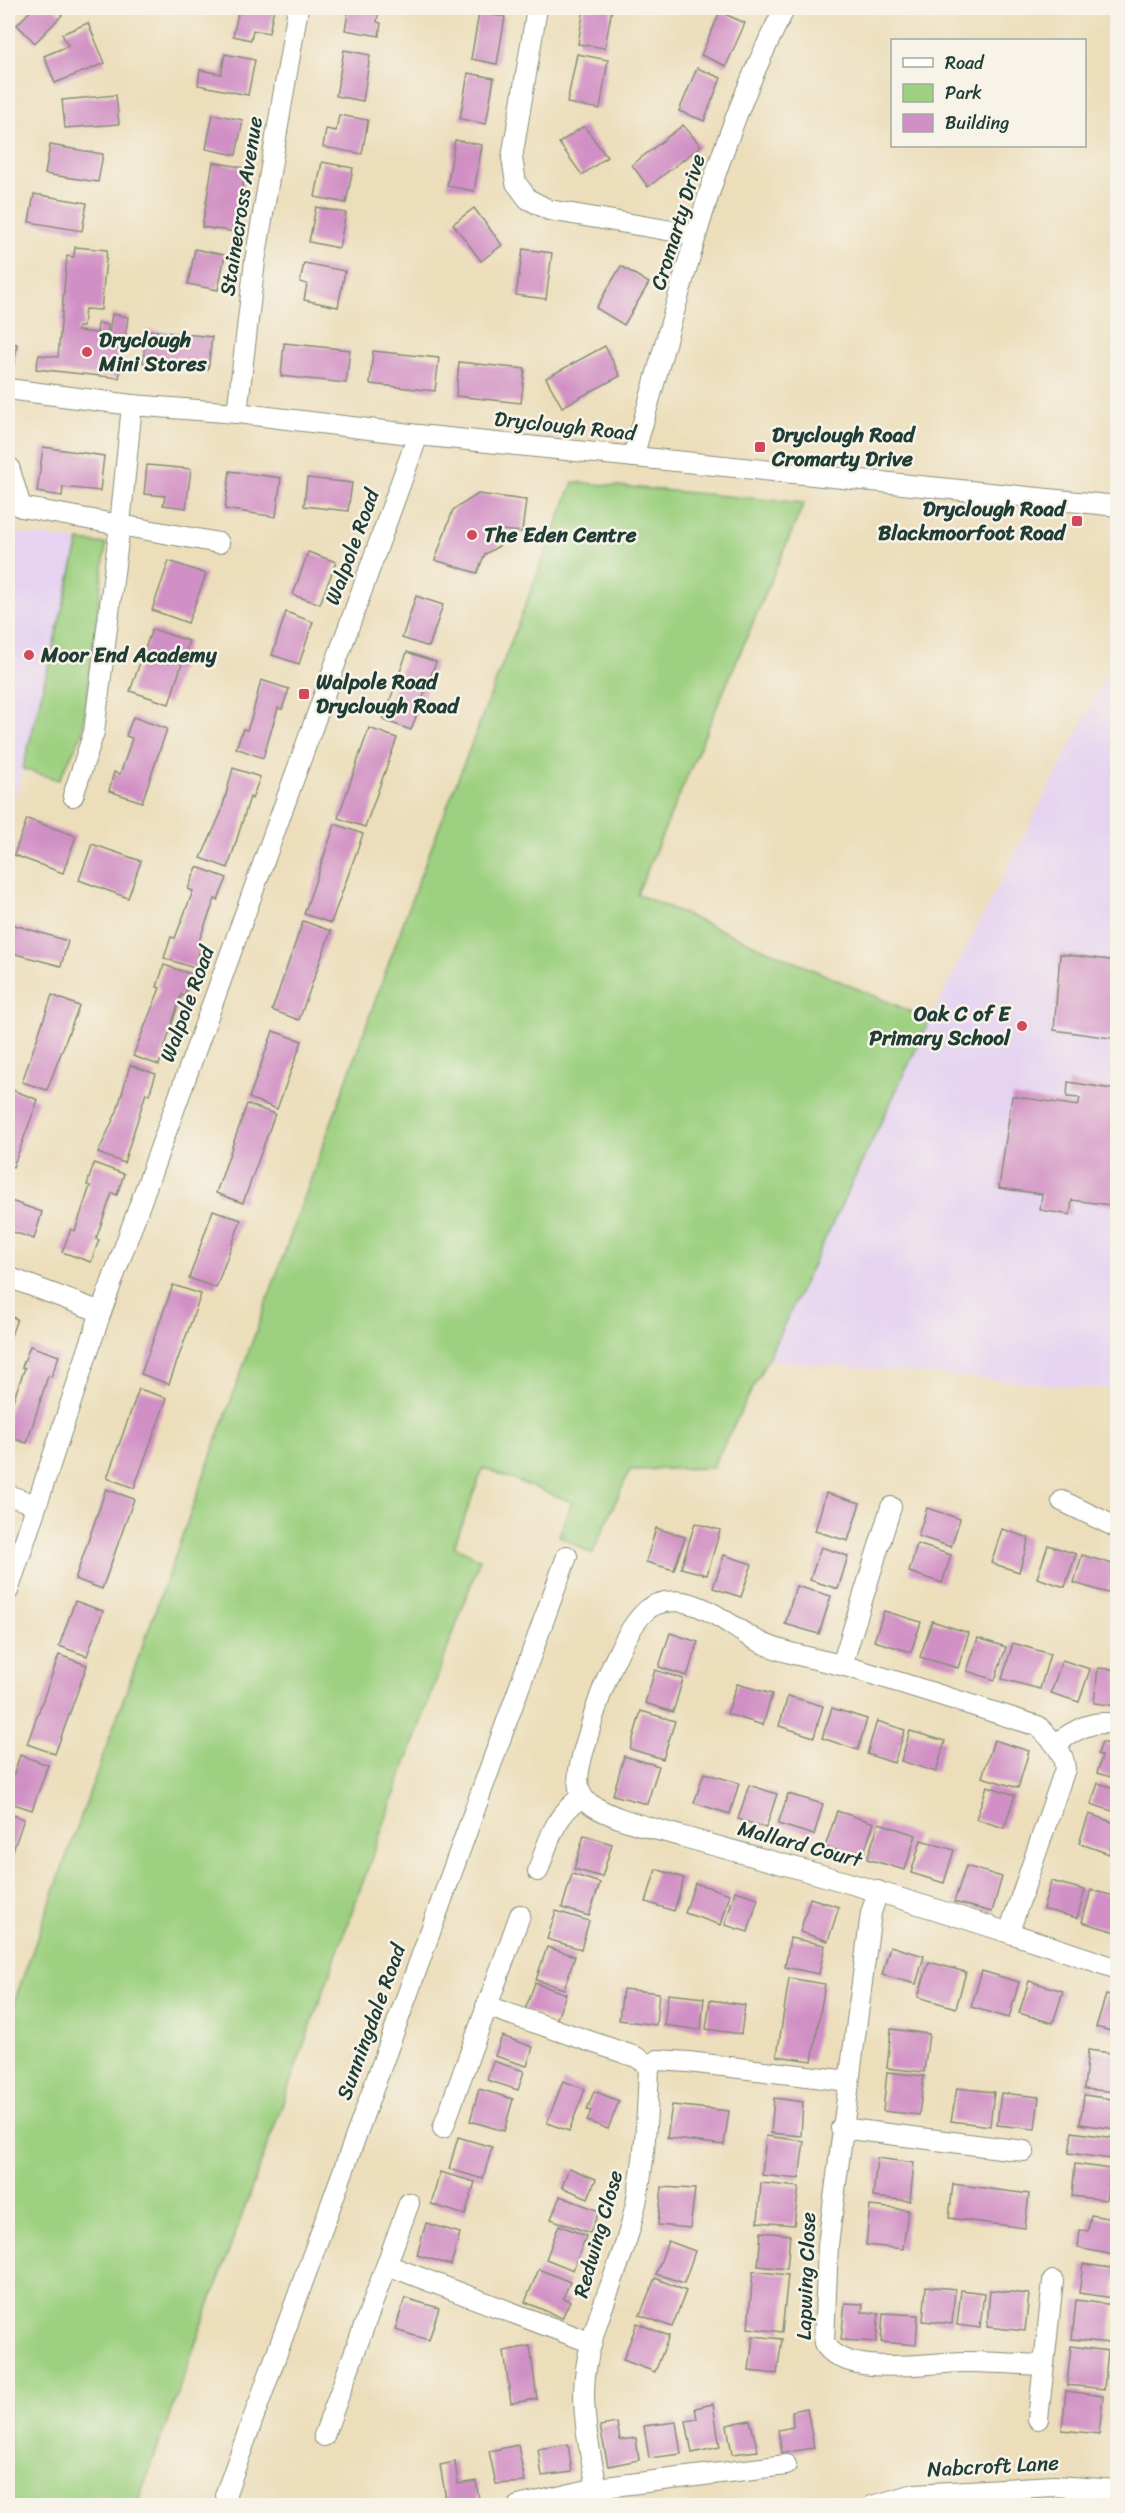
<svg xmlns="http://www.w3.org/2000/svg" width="1125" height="2513" font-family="Sriracha,sans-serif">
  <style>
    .built { fill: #e5d3f1 }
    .green { fill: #9dd080; stroke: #5e865a; stroke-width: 1.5 }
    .building { fill: #d190c5 }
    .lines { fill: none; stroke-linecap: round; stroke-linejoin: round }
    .minor-casing { stroke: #868e78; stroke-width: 22 }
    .minor { stroke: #fff; stroke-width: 20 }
    .poi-dot { fill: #d1495b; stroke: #f7f3e8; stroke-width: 2 }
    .labels { text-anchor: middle; stroke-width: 5; stroke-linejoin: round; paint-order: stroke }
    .street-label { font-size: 21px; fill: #1f3d34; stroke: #f7f3e8 }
    .poi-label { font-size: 21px; font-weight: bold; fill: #1f3d34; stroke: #f7f3e8; text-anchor: start }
  </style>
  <rect width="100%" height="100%" fill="#f7f3e8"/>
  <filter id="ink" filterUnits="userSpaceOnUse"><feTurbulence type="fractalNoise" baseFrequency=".0167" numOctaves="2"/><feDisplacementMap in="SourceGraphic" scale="12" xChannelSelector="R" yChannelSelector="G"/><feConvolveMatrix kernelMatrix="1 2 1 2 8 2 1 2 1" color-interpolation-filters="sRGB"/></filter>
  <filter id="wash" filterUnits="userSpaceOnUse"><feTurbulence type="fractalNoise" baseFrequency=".008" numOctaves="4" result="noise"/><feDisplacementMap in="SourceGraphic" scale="24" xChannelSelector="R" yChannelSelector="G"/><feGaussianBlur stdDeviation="1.35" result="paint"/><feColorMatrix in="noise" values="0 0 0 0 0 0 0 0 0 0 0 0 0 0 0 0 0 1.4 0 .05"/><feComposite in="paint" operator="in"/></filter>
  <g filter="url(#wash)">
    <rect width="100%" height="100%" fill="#ecdebb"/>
    <g class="built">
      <polygon points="8,532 79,541 8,826"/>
      <polygon points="1117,655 1117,1390 767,1360 924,1031"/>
    </g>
    <g class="green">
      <polygon points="573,482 804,503 637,894 930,1020 767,1360 712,1468 630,1470 592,1554 559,1536 572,1502 483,1468 454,1546 480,1559 138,2502 146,2505 9,2505 8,2019 418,882"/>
      <polygon points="79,541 106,544 82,734 59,780 23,769"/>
    </g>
    <g id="blocks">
      <g class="building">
        <polygon points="33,8 54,8 62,15 35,43 17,25"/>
        <polygon points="239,8 274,8 269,33 253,30 251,40 233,36"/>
        <polygon points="349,8 379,8 377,22 381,23 379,36 345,30"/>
        <polygon points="584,8 612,8 605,48 578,44"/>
        <polygon points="720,12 745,23 726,66 701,55"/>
        <polygon points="479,13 505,17 497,64 471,59"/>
        <polygon points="88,23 105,63 55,83 44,56 68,46 62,34"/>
        <polygon points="344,50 370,55 363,101 336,96"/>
        <polygon points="225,54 255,60 248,95 198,85 200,70 221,74"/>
        <polygon points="577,54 608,60 600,109 567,103"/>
        <polygon points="697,68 721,78 704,121 679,111"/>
        <polygon points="468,73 494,78 486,124 460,119"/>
        <polygon points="116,95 119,124 65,128 62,100"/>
        <polygon points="213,114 243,120 236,155 206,149"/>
        <polygon points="339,115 368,120 362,154 323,147 326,129 336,131"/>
        <polygon points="683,125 701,146 648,187 632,165"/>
        <polygon points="584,126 607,157 582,175 559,143"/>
        <polygon points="455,140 482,145 474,191 447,186"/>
        <polygon points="50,145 103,154 98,182 45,174"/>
        <polygon points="213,162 246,168 235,232 202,227"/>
        <polygon points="322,162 353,168 346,203 315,197"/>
        <polygon points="34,194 87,203 82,231 29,222"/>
        <polygon points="316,207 346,213 339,248 309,242"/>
        <polygon points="474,208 502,245 481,261 453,224"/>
        <polygon points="75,247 107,250 101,310 85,309 83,327 78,327 78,331 97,333 98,323 108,325 107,334 109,334 112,314 128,317 119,378 36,369 39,355 58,357 67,256 74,257"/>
        <polygon points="195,249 225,255 218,290 188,284"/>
        <polygon points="523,249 552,253 546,299 516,295"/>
        <polygon points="304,263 345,271 338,307 304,300 307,284 300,282"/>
        <polygon points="621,266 649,283 624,325 596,308"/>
        <polygon points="146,330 212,337 208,370 143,363"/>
        <polygon points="8,342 17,344 14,364 8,363"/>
        <polygon points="284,343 350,350 346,383 281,376"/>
        <polygon points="605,346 620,376 562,407 546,378"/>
        <polygon points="373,351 439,358 435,391 370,384"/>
        <polygon points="459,362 525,369 521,403 456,396"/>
        <polygon points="43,447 104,456 100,491 63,487 62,496 37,492"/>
        <polygon points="147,465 191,469 186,508 163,505 165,496 144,494"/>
        <polygon points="230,471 281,478 276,517 225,509"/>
        <polygon points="307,478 352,483 348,511 304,506"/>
        <polygon points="478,494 526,500 522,532 501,530 499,546 485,554 477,573 435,560 453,510"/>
        <polygon points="308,552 336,562 320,604 293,595"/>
        <polygon points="169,561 206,574 188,623 152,610"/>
        <polygon points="416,596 443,605 429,647 402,638"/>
        <polygon points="286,612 313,622 299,664 272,655"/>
        <polygon points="152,629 189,641 169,704 130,691"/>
        <polygon points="407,652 436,662 411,730 383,720"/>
        <polygon points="261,680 289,689 282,709 278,708 263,758 236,748 243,729 247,730 252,716"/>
        <polygon points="133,717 167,729 142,802 109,791 114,772 120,774 126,757 132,738 126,736"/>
        <polygon points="369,728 397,738 365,827 338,818"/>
        <polygon points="233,768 260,777 252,799 250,797 228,868 201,858 221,813"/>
        <polygon points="27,819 76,836 63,873 14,855"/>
        <polygon points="335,824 363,834 331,923 304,914"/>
        <polygon points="92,844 141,861 128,898 79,880"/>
        <polygon points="197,867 227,878 218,900 215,899 197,946 201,947 194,968 164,958 171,937 175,938 193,891 188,889"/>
        <polygon points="303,921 331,931 299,1020 272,1010"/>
        <polygon points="8,923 68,941 61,966 8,952"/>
        <polygon points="1060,954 1118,961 1118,1039 1054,1030"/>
        <polygon points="164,965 191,974 184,996 181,995 159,1065 133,1056 160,988 157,987"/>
        <polygon points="52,995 79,1006 47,1090 22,1082"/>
        <polygon points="273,1031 302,1041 277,1109 249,1098"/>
        <polygon points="130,1065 156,1074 149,1095 146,1093 124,1163 98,1153 117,1111"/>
        <polygon points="1068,1082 1118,1090 1118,1206 1072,1200 1070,1215 1040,1210 1042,1194 999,1188 1012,1096 1078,1106 1080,1098 1067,1097"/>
        <polygon points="10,1089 38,1100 13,1167 8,1165 8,1098"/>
        <polygon points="247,1104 275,1114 243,1203 216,1193"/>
        <polygon points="94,1163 124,1174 117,1195 112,1193 96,1239 99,1240 91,1262 62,1252 71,1229 75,1231 90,1186 87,1185"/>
        <polygon points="8,1200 42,1212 34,1239 8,1230"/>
        <polygon points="213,1210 241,1220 216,1288 189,1278"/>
        <polygon points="173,1285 201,1294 169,1384 141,1374"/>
        <polygon points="8,1315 17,1319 8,1344"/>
        <polygon points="30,1346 59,1356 51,1377 48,1376 27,1443 8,1437 8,1414 25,1368 22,1367"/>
        <polygon points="139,1389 167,1398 134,1488 107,1478"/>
        <polygon points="106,1489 134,1499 102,1589 75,1579"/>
        <polygon points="826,1493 860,1503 848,1541 815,1531"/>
        <polygon points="927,1508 960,1519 951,1547 918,1536"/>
        <polygon points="695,1523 720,1530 707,1575 681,1568"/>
        <polygon points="656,1528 685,1537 674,1570 646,1562"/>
        <polygon points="1002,1529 1029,1538 1019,1572 991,1563"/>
        <polygon points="917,1544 951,1555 942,1583 909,1572"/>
        <polygon points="1048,1545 1076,1554 1065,1587 1037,1578"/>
        <polygon points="821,1547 848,1556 838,1589 810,1580"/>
        <polygon points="724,1555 752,1564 741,1597 713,1588"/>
        <polygon points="1082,1555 1116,1565 1108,1593 1074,1583"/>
        <polygon points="796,1586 831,1596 819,1634 785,1624"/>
        <polygon points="75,1601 103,1611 87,1656 59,1646"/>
        <polygon points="884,1611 921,1622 911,1652 874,1641"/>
        <polygon points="932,1621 969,1633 958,1668 920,1657"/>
        <polygon points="670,1633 698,1642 687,1676 659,1667"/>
        <polygon points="978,1638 1006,1647 995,1680 967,1671"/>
        <polygon points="1013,1643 1050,1654 1040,1689 1002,1679"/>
        <polygon points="59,1655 87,1665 55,1754 27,1744"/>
        <polygon points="1062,1660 1090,1669 1079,1702 1051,1693"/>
        <polygon points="1098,1668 1118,1670 1118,1706 1094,1703"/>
        <polygon points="655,1670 683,1679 673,1712 645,1703"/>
        <polygon points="737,1684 772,1694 763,1725 727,1714"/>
        <polygon points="788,1696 823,1706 814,1737 779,1726"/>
        <polygon points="832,1708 867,1719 858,1750 822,1738"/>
        <polygon points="641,1711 675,1721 663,1759 630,1749"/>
        <polygon points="877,1721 905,1730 894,1763 867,1754"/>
        <polygon points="910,1731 945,1741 936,1772 901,1761"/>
        <polygon points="994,1740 1029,1751 1018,1788 982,1777"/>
        <polygon points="1102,1742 1118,1747 1118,1779 1097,1773 1102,1756 1098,1754"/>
        <polygon points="20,1755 48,1765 32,1810 8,1802 8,1792"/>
        <polygon points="624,1756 659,1766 647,1804 613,1795"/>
        <polygon points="704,1773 739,1783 730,1814 694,1803"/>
        <polygon points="1098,1783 1118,1789 1118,1813 1091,1804"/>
        <polygon points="749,1785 777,1794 766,1828 738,1819"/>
        <polygon points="987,1786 1015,1795 1004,1828 976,1819"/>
        <polygon points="788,1794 823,1804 814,1835 778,1824"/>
        <polygon points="837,1811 874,1823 862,1858 825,1847"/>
        <polygon points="8,1813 24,1819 8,1865"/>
        <polygon points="1089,1814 1118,1824 1109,1854 1079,1843"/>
        <polygon points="879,1823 916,1835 905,1870 867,1859"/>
        <polygon points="584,1835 612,1844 602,1877 574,1869"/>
        <polygon points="921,1840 954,1850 944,1883 911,1873"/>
        <polygon points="966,1866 1002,1877 992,1912 954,1902"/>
        <polygon points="656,1869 684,1878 674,1911 646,1902"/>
        <polygon points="572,1874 600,1883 589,1916 562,1908"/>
        <polygon points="1051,1881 1085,1890 1077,1918 1043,1909"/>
        <polygon points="695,1883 730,1894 721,1925 685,1913"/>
        <polygon points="1091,1890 1118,1897 1116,1932 1082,1922"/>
        <polygon points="735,1891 758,1898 748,1932 725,1925"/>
        <polygon points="810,1898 839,1907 828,1941 800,1932"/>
        <polygon points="556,1911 589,1921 581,1949 547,1939"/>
        <polygon points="790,1938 825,1945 819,1974 785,1967"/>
        <polygon points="890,1946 924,1956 916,1984 882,1975"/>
        <polygon points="547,1947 575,1956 564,1989 536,1980"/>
        <polygon points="929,1962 966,1972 956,2008 918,1997"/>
        <polygon points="982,1971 1019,1982 1009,2018 971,2007"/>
        <polygon points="789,1978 825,1984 812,2061 777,2056"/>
        <polygon points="1029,1981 1063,1991 1053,2023 1019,2013"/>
        <polygon points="535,1983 566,1994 556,2021 525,2010"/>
        <polygon points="623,1989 659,1993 656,2025 619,2020"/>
        <polygon points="668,1994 704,1998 701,2030 664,2025"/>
        <polygon points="1106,1995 1118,1998 1118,2033 1096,2027"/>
        <polygon points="710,2000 745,2005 741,2034 706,2029"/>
        <polygon points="891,2029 929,2034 924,2072 887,2068"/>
        <polygon points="502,2036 533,2047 527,2066 495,2056"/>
        <polygon points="1088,2050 1118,2054 1118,2092 1084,2089"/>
        <polygon points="493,2061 524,2071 518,2090 487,2080"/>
        <polygon points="887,2072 924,2076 919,2115 883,2111"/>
        <polygon points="563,2081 585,2089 569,2131 547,2123"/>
        <polygon points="957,2088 994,2092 990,2126 951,2121"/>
        <polygon points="479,2089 513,2099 504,2131 470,2121"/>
        <polygon points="594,2091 619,2101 608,2129 587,2121 591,2111 587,2110"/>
        <polygon points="1001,2093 1039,2097 1035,2129 997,2125"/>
        <polygon points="1084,2095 1118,2100 1115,2129 1080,2124"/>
        <polygon points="774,2098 803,2102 801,2136 771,2133"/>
        <polygon points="672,2105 729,2111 724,2145 667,2138"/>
        <polygon points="1072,2132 1114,2138 1110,2159 1069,2153"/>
        <polygon points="766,2136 804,2141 799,2179 762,2175"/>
        <polygon points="458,2137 492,2147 483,2179 449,2169"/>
        <polygon points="877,2158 914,2163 910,2201 873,2197"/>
        <polygon points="1075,2164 1110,2169 1106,2200 1072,2196"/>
        <polygon points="569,2168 596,2179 588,2198 562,2187"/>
        <polygon points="440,2172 475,2182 465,2215 431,2204"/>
        <polygon points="761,2183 799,2187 794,2225 758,2222"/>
        <polygon points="953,2184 1029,2194 1025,2228 949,2218"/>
        <polygon points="662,2187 695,2189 690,2228 658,2225"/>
        <polygon points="560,2196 599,2211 590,2233 551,2219"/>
        <polygon points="870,2206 908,2210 903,2249 866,2245"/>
        <polygon points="1091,2215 1118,2220 1114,2255 1078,2248 1080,2230 1088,2231"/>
        <polygon points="426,2223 460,2233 451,2265 417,2255"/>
        <polygon points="559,2225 586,2236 573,2270 546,2259"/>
        <polygon points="761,2232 790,2235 787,2269 758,2266"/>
        <polygon points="668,2241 695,2251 684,2283 656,2274"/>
        <polygon points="1083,2264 1118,2269 1113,2298 1079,2293"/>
        <polygon points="539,2269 570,2282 563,2298 570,2301 562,2318 525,2302"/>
        <polygon points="753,2271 788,2275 782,2332 748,2328"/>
        <polygon points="655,2278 686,2291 672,2327 640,2315"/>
        <polygon points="926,2286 955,2289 952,2324 923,2321"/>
        <polygon points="961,2290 984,2293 980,2328 957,2325"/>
        <polygon points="990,2290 1029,2294 1025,2331 987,2327"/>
        <polygon points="405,2298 439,2308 429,2340 395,2330"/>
        <polygon points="1076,2300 1114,2305 1109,2343 1072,2339"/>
        <polygon points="845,2303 863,2304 862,2312 879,2313 876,2342 841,2340"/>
        <polygon points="883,2313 918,2315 916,2345 881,2342"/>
        <polygon points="637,2323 669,2336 655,2372 623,2360"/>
        <polygon points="753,2336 782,2339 777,2374 749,2371"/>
        <polygon points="530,2346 537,2399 511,2403 504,2351"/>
        <polygon points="1071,2346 1108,2351 1104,2389 1067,2385"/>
        <polygon points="1066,2391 1103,2396 1099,2434 1062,2430"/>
        <polygon points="713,2404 720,2447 692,2453 686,2421 697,2419 695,2408"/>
        <polygon points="807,2408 814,2448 782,2453 778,2430 793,2427 792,2411"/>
        <polygon points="750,2420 758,2451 732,2454 727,2425"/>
        <polygon points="676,2422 681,2454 649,2458 644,2426"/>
        <polygon points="617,2423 620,2440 636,2438 639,2460 608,2466 600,2426"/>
        <polygon points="568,2444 572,2472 542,2476 538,2449"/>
        <polygon points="518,2445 525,2482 496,2484 489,2451"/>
        <polygon points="455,2462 458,2484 476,2481 480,2505 447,2505 440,2465"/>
      </g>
    </g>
  </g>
  <g filter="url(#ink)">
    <use href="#blocks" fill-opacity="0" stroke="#868e78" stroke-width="1.5"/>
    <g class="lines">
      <g class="minor-casing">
        <g id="minor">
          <polyline points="537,8 512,158 516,183 528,199 549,210 696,235"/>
          <polyline points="8,389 132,405 237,413 418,435 1118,506"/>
          <polyline points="237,413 255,261 298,8"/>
          <path d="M 633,457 C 678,306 711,148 785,8"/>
          <polyline points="9,467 21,507 219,543"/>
          <polyline points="73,796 94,732 120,525 132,405"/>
          <polyline points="8,1277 101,1312"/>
          <polyline points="8,1495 36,1505"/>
          <polyline points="1062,1501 1118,1528"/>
          <polyline points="8,1591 101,1312 418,435"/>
          <polyline points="842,1665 891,1507"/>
          <path d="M 1056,1744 C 1074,1730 1094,1718 1118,1725"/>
          <path d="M 538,1871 C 548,1842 555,1814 582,1797"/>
          <path d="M 878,1891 L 871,1913 L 828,2245 L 824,2343 C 844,2379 929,2362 964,2362 C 991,2362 1017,2364 1043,2365"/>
          <path d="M 1009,1932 L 1065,1769 C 1064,1750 1051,1739 1038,1726 C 974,1706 910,1685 845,1666 C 815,1658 782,1654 754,1639 C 725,1623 694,1592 657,1604 C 626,1615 597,1702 589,1732 C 584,1752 567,1790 590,1804 C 617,1821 650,1827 680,1836 C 720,1847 760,1858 800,1869 C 907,1899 1012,1933 1118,1969"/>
          <polyline points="486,2006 636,2057 649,2065"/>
          <polyline points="443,2128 520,1915"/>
          <polyline points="841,2128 1024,2151"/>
          <polyline points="387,2265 592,2343"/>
          <polyline points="1038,2419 1053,2281"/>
          <polyline points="324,2436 409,2203"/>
          <path d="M 597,2488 C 590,2452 581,2413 585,2376 C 590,2331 611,2288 625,2245 C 644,2187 647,2126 649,2065 L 658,2060 L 688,2062 L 849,2081"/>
          <polyline points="227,2506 226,2493 567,1556"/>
          <polyline points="518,2506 597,2488 786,2465"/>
          <polyline points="872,2506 915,2494 1054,2486 1118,2490"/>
        </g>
      </g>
      <use href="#minor" class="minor"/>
    </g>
  </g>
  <g class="poi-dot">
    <circle cx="87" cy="352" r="6"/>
    <rect x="754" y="441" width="12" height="12" rx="3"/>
    <rect x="1071" y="515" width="12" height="12" rx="3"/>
    <circle cx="472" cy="535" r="6"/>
    <circle cx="29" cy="655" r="6"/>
    <rect x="298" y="688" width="12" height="12" rx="3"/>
    <circle cx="1022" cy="1026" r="6"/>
  </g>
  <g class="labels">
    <g class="street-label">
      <text transform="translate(241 206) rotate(-81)" y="7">Stainecross Avenue</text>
      <text transform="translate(678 222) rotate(-73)" y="7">Cromarty Drive</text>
      <text transform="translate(565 426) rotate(6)" y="7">Dryclough Road</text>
      <text transform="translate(352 547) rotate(-70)" y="7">Walpole Road</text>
      <text transform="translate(187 1004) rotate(-70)" y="7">Walpole Road</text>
      <text transform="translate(800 1844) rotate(15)" y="7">Mallard Court</text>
      <text transform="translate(371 2022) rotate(-70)" y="7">Sunningdale Road</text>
      <text transform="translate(598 2234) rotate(-74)" y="7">Redwing Close</text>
      <text transform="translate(806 2276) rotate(-88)" y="7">Lapwing Close</text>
      <text transform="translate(993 2466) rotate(-3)" y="7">Nabcroft Lane</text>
    </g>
    <g class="poi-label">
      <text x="99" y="347">Dryclough<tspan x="99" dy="24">Mini Stores</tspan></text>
      <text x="772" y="442">Dryclough Road<tspan x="772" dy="24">Cromarty Drive</tspan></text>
      <text x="1065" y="516" text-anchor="end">Dryclough Road<tspan x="1065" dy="24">Blackmoorfoot Road</tspan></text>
      <text x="484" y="542">The Eden Centre</text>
      <text x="41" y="662">Moor End Academy</text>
      <text x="316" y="689">Walpole Road<tspan x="316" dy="24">Dryclough Road</tspan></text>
      <text x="1010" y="1021" text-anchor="end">Oak C of E<tspan x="1010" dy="24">Primary School</tspan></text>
    </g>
  </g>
  <rect width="1125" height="2513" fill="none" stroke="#f7f3e8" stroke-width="30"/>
  <rect x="891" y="39" width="195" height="108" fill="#f7f3e8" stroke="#a1aaa0" stroke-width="1.5"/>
  <rect x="903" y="58" width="30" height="9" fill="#ffffff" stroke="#a1aaa0" stroke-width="1.5"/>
  <text x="945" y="69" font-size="18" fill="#1f3d34">Road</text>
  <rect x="903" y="84" width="30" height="18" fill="#9dd080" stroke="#a1aaa0" stroke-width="1.5"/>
  <text x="945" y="99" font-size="18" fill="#1f3d34">Park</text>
  <rect x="903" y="114" width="30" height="18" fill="#d190c5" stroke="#a1aaa0" stroke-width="1.5"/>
  <text x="945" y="129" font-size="18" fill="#1f3d34">Building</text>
</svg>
